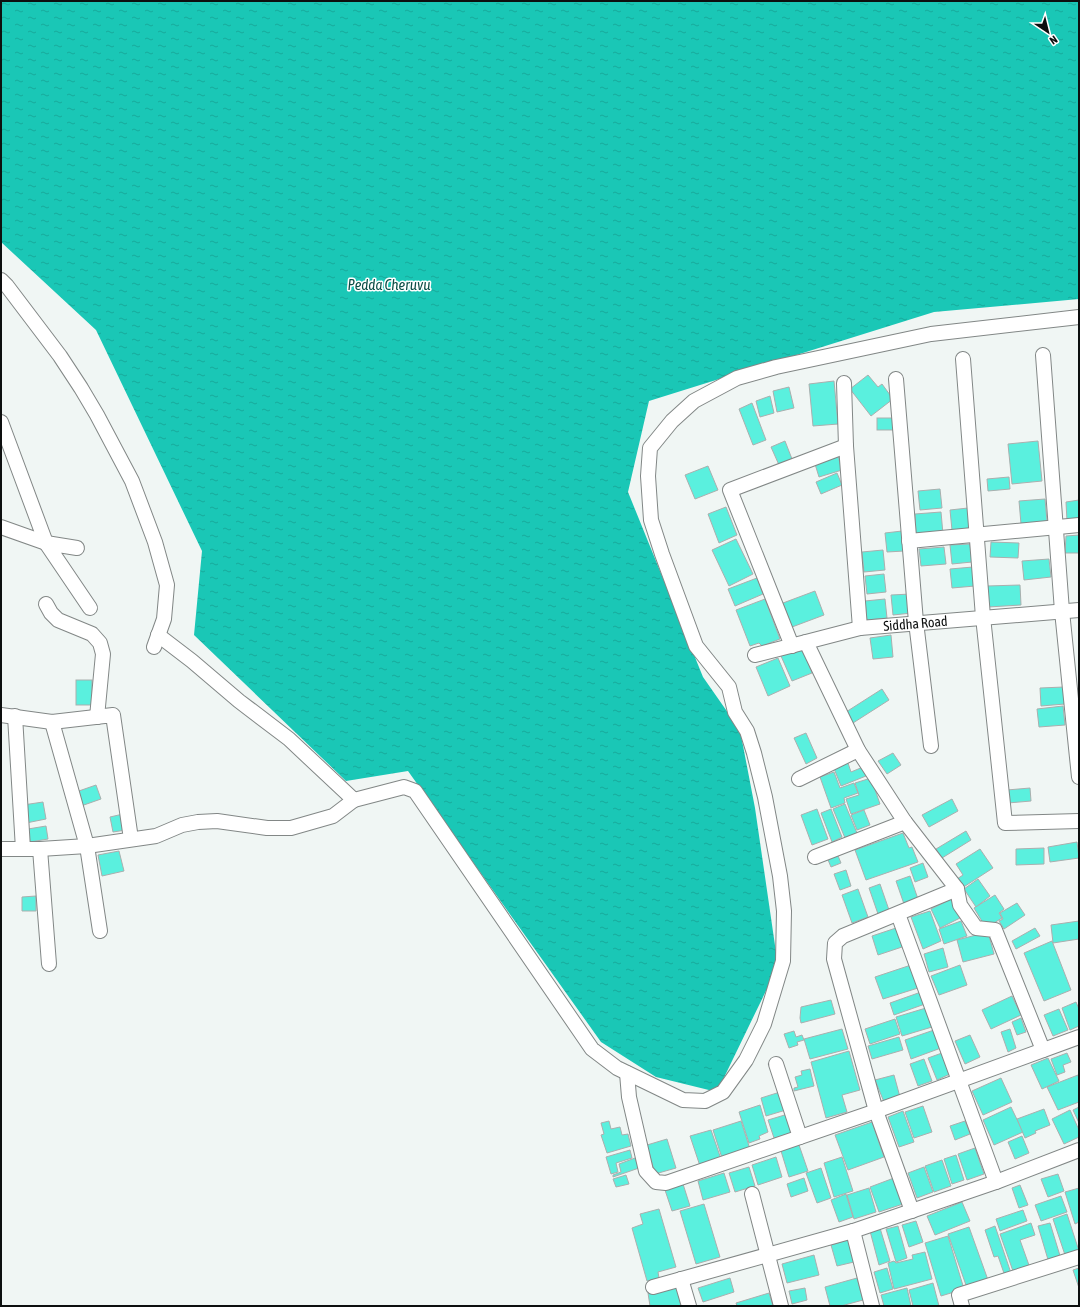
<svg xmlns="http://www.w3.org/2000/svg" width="1080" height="1307" font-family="'Asap Condensed',sans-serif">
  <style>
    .water { fill: url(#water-ripples) }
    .building { fill: #5af0de; stroke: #aaafae }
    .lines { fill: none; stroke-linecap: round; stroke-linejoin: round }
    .street-casing { stroke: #828786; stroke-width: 16 }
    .street { stroke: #fff; stroke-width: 14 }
    .labels { text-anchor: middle; stroke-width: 3; stroke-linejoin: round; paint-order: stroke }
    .street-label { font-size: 14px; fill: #0d0f0f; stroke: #fff }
    .water-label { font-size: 15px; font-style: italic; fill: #0c4e47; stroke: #fff }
  </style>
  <defs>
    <pattern id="water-ripples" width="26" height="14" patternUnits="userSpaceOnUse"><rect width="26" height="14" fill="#1ac7b6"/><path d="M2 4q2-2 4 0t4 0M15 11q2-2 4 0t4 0" fill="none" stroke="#17aa9b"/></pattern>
  </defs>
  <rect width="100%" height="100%" fill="#f0f6f4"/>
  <polygon class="water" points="1,1 1079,1 1079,299 934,312 649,401 628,492 703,677 740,730 755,808 778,966 717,1092 656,1077 601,1042 408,771 346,781 194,635 202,551 96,330 1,242"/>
  <g class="building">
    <polygon points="868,375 878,387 882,384 893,399 871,416 850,389"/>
    <polygon points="834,381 838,424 813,426 809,384"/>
    <polygon points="789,387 794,408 777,412 773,391"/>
    <polygon points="770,396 774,413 760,417 756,401"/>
    <polygon points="752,403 766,440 753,445 739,409"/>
    <rect x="877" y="418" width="17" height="12"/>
    <polygon points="785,441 792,459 779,465 771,447"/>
    <polygon points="1038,441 1042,481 1012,484 1008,444"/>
    <polygon points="838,456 842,470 819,477 815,464"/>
    <polygon points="708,466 718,490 695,499 685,475"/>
    <polygon points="837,473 842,485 821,494 816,482"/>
    <polygon points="1009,477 1010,489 988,491 987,479"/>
    <polygon points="940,489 942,508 920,510 918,491"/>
    <polygon points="1045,499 1047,521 1021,524 1019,501"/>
    <polygon points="1079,500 1079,520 1067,521 1066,502"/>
    <polygon points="726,507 737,535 719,543 708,514"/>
    <polygon points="968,508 970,528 952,530 950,510"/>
    <polygon points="941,512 943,534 916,536 915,514"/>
    <polygon points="902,531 904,551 887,552 885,533"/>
    <polygon points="1079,535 1079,553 1065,553 1066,536"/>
    <polygon points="736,539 753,574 729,586 712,550"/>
    <polygon points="991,542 1019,543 1018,558 990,557"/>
    <polygon points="970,544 972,562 952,564 950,545"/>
    <polygon points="944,547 946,564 921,566 919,549"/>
    <polygon points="883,550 885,570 864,572 862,552"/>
    <polygon points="1049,559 1051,577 1024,580 1022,561"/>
    <polygon points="973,567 975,586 952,588 950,569"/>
    <polygon points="884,574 886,592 867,594 865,576"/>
    <polygon points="757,578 763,594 735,606 728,589"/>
    <polygon points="1020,585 1021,605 988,607 987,586"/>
    <polygon points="815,591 824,615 792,627 783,603"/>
    <polygon points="911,594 912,613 893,615 891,595"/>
    <polygon points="765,599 780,639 762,646 759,643 750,646 736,610"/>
    <polygon points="885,599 887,618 867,620 865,601"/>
    <polygon points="891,635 893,657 873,659 870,638"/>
    <polygon points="802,648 812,673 792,681 781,656"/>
    <polygon points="778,658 790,686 768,696 756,667"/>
    <rect x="76" y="680" width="16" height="25"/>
    <polygon points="1064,687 1065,704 1041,706 1040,688"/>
    <polygon points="882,689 889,700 853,723 846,712"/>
    <polygon points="1063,706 1065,725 1039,727 1037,709"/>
    <polygon points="806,733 817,758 806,764 794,738"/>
    <polygon points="893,753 901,765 887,774 878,761"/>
    <polygon points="847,760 851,772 863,767 866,776 841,786 833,766"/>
    <polygon points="834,772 840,788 854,783 858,793 844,798 845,803 831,808 820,777"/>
    <polygon points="871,778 880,804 851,814 846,799 859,795 855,783"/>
    <polygon points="96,785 101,799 81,806 76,792"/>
    <polygon points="1030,788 1031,801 1008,803 1007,790"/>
    <polygon points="952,799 958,811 929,827 922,815"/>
    <polygon points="43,802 46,819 26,823 23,805"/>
    <polygon points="845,804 857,833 845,838 833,809"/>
    <polygon points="817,809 828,839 812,845 801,815"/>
    <polygon points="831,809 842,837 832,842 821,813"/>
    <polygon points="864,810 870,825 857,830 851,815"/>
    <polygon points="123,814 126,830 113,832 110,817"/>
    <polygon points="46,826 48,839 30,842 28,829"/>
    <polygon points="966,831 971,840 942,858 936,849"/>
    <polygon points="903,833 909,848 912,847 918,862 866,880 855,850"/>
    <polygon points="1077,842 1079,858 1050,862 1048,847"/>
    <polygon points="1044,848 1044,864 1016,865 1016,849"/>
    <polygon points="980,849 993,868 962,888 957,879 963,875 956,864"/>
    <polygon points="119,851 124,871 102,876 98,855"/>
    <polygon points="836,851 841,863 831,867 826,855"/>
    <polygon points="923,863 928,877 915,882 910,868"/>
    <polygon points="846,870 851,886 840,890 834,874"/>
    <polygon points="910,876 918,899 904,904 896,881"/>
    <polygon points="978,879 990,896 976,907 964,889"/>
    <polygon points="880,884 889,910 878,914 869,888"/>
    <polygon points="858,889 868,917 852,923 842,895"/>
    <polygon points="995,895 1004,909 999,913 1002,918 986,928 974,908"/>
    <polygon points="36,896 36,911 22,911 22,897"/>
    <polygon points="951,899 960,918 940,928 931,909"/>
    <polygon points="1017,903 1025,915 1004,929 999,921 1003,919 1000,913"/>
    <polygon points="930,911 941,941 923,949 911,917"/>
    <polygon points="961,921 967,936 944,944 939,929"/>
    <polygon points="1079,921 1079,939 1053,943 1051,925"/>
    <polygon points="899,927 905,946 878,955 872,936"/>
    <polygon points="1035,928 1040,936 1016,949 1012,941"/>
    <polygon points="988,932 994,954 963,962 957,940"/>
    <polygon points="1052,941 1071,990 1044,1001 1024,953"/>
    <polygon points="943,948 948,967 929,972 924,954"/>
    <polygon points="911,965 918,988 883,999 875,977"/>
    <polygon points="960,965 967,985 939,995 931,976"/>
    <polygon points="921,992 925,1004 894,1015 890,1003"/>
    <polygon points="1012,996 1021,1015 991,1029 982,1010"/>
    <polygon points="831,1000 835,1014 801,1023 800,1018 801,1007"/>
    <polygon points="1076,1002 1079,1009 1079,1026 1070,1030 1062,1008"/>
    <polygon points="926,1008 932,1027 902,1036 896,1017"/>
    <polygon points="1059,1009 1068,1030 1053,1036 1044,1015"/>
    <polygon points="1021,1018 1026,1032 1017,1035 1012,1022"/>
    <polygon points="895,1019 900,1034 870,1044 865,1029"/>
    <polygon points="842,1029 848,1049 810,1059 804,1039"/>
    <polygon points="1010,1029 1016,1048 1008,1052 1001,1032"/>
    <polygon points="934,1030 941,1048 911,1059 905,1040"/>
    <polygon points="794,1031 796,1037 802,1035 804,1040 797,1042 798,1045 789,1048 784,1034"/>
    <polygon points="970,1035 980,1057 965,1064 955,1041"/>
    <polygon points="899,1037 903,1050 872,1059 868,1046"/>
    <polygon points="849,1051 860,1090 842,1095 847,1112 826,1118 811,1062"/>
    <polygon points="942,1053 950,1074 937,1080 928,1058"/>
    <polygon points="1067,1053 1071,1062 1063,1065 1065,1072 1057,1075 1051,1059"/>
    <polygon points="1048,1058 1059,1081 1042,1089 1031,1065"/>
    <polygon points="924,1059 932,1081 918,1086 910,1064"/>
    <polygon points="810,1069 814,1086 794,1091 794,1088 798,1087 795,1077 802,1075 801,1071"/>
    <polygon points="894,1075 900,1097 884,1102 875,1080"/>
    <polygon points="1078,1075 1079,1079 1079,1102 1058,1110 1047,1087"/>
    <polygon points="1001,1078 1012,1102 983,1115 972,1091"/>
    <polygon points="780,1092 786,1110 766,1116 761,1098"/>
    <polygon points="760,1105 768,1132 759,1136 760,1139 749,1143 739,1112"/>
    <polygon points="923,1106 932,1132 914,1138 905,1112"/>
    <polygon points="1011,1107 1023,1132 994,1145 983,1120"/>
    <polygon points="1079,1107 1079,1123 1073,1110"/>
    <polygon points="1044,1109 1050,1125 1035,1131 1036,1133 1025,1138 1017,1119"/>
    <polygon points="1070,1110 1079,1130 1079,1137 1064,1144 1052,1119"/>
    <polygon points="903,1111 914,1142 899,1147 888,1117"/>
    <polygon points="788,1114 794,1132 774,1138 768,1120"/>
    <polygon points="609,1121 611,1129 620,1127 622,1135 628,1134 631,1146 607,1153 601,1135 604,1134 601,1123"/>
    <polygon points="741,1121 750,1149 722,1158 713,1130"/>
    <polygon points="965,1121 970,1134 955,1140 950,1126"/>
    <polygon points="872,1122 884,1157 848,1170 835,1135"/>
    <polygon points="711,1130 721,1159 700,1166 690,1136"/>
    <polygon points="1022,1136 1029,1153 1015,1159 1008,1142"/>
    <polygon points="667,1139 676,1168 655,1174 647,1145"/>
    <polygon points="799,1145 808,1171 789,1177 781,1151"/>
    <polygon points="975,1148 984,1174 967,1180 958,1154"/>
    <polygon points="630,1150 632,1158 616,1163 618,1172 611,1174 606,1157"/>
    <polygon points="956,1155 964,1180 952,1184 944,1159"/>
    <polygon points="776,1157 782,1177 758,1185 752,1165"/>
    <polygon points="842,1157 853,1191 834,1197 824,1163"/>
    <polygon points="635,1158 639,1168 613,1177 613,1175 621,1172 619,1164"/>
    <polygon points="942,1160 951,1186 934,1192 925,1166"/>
    <polygon points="749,1167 755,1186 735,1192 729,1173"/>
    <polygon points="924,1167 933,1192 917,1198 908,1173"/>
    <polygon points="821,1168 831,1198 817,1203 806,1173"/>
    <polygon points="724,1173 730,1192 703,1200 698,1181"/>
    <polygon points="1058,1174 1064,1191 1048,1197 1041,1179"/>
    <polygon points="626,1175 629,1184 616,1187 613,1179"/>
    <polygon points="804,1178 808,1191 791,1197 787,1184"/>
    <polygon points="894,1178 903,1204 879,1212 870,1187"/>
    <polygon points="683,1184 690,1206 672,1211 665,1190"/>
    <polygon points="1020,1185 1028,1205 1019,1208 1012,1188"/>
    <polygon points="869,1188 876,1212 854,1219 847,1195"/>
    <polygon points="1079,1188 1079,1222 1075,1224 1065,1192"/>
    <polygon points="846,1194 853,1217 839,1222 831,1200"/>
    <polygon points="1061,1196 1067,1212 1041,1221 1035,1205"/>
    <polygon points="962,1202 970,1221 935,1235 927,1216"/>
    <polygon points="704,1204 720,1257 696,1264 680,1211"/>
    <polygon points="659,1209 676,1267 658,1272 659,1278 647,1281 632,1228 643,1224 640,1214"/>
    <polygon points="1023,1210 1027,1221 1000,1231 996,1219"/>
    <polygon points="1067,1214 1079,1251 1065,1255 1053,1219"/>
    <polygon points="916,1221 923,1242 909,1247 902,1225"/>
    <polygon points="1031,1223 1035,1235 1020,1240 1030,1268 1014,1274 1000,1234"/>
    <polygon points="1050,1223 1061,1259 1049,1263 1038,1226"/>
    <polygon points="898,1226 907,1258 896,1262 886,1229"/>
    <polygon points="995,1226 1012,1276 1006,1279 998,1256 994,1257 985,1230"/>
    <polygon points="969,1227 988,1280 967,1288 948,1234"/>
    <polygon points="880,1228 890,1261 879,1265 870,1231"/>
    <polygon points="948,1236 964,1289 941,1296 925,1243"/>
    <polygon points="848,1240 854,1262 837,1266 831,1245"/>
    <polygon points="925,1252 932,1279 894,1289 888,1263 894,1261 896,1263 913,1259 912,1255"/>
    <polygon points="814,1255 819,1275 787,1283 782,1264"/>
    <polygon points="887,1268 893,1289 880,1293 874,1272"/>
    <polygon points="1079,1268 1079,1288 1073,1270"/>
    <polygon points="730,1278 734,1292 703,1302 698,1288"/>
    <polygon points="857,1278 863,1300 841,1306 830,1306 825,1287"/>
    <polygon points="933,1283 939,1306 913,1306 909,1290"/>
    <polygon points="677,1287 681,1306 650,1306 648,1293"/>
    <polygon points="805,1288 807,1300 792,1304 789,1291"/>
    <polygon points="907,1288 911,1306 884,1306 881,1295"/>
    <polygon points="769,1293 773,1306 737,1306 736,1303"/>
  </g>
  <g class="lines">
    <g class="street-casing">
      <g id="street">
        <polyline points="1,280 7,286 60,356 81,388 97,415 132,481 155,542 167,585 164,619 154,647"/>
        <polyline points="1043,355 1062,611 1079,777"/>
        <polyline points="963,359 983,617 1005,823 1079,821"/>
        <polyline points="896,379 916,622 931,746"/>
        <polyline points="844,383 846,446 860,628"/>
        <polyline points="1,527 46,543 1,422"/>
        <polyline points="909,541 1079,525"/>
        <polyline points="77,548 46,543 90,608"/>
        <polyline points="46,604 51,613 58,620 92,634 100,643 103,654 97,717"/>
        <polyline points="158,635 192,661 239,701 289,739 354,800 404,787 415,791 592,1049 617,1068 683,1100 705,1101 723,1092 746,1060 764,1024 783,961 784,911 780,876 765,797 754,753 747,731 735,712 729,687 696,646 662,554 651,520 648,476 650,448 672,421 694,401 737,378 776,367 931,334 1079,317"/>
        <polyline points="806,642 858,750 905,822 957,889 960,905 976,928 995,930 1043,1050"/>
        <polyline points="792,646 730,490 846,446"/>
        <path id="s1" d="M 755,655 L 806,642 L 860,628 L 1079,610"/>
        <polyline points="1,715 52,722 113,715 131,839"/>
        <polyline points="15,716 23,849"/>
        <polyline points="52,722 87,846 100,931"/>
        <polyline points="799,779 858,750"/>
        <polyline points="1,849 40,849 87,846 156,836 182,825 198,822 217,821 267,828 291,828 333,816 354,800"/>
        <polyline points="40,849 49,964"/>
        <polyline points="815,857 905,822"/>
        <polyline points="898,914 996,1182"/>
        <polyline points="776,1064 800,1137"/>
        <polyline points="627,1073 629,1097 646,1171 656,1182 666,1183 876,1111 1079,1037"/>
        <polyline points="752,1194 781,1306"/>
        <polyline points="912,1211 876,1111 834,959 835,943 843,936 957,889"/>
        <polyline points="853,1231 872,1306"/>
        <polyline points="681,1279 689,1306"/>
        <polyline points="653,1287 853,1231 996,1182 1079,1150"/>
        <polyline points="962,1306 959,1295 1079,1257"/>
      </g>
    </g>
    <use href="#street" class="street"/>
  </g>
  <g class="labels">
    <g class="street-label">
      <text dy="5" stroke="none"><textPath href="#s1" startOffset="164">Siddha Road</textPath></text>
    </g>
    <g class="water-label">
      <text x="389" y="290">Pedda Cheruvu</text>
    </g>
  </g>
  <rect width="1080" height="1307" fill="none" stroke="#0d0f0f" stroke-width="4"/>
  <g transform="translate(1048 32) rotate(145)" stroke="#ffffff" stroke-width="3" paint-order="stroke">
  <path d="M0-3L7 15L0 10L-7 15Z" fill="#0d0f0f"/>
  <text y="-6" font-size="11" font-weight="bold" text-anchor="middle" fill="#0d0f0f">N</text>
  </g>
</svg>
